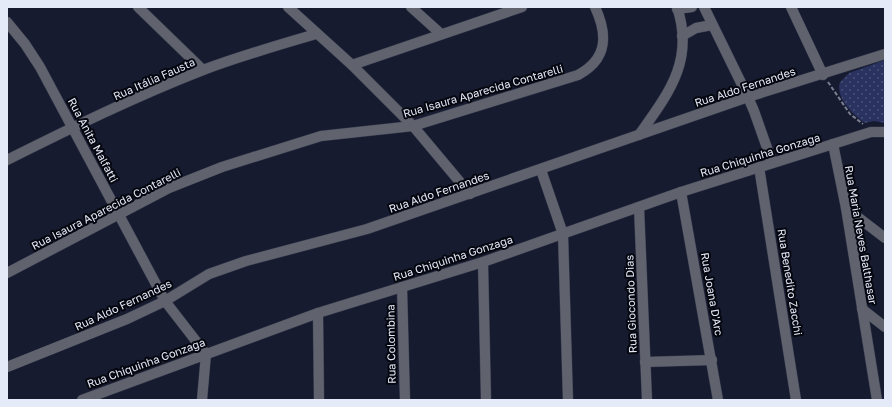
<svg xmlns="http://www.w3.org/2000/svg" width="892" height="407" font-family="'Golos Text',sans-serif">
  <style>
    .grass { fill: url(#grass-dots) }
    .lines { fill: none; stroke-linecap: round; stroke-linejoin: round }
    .minor-casing { stroke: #33384b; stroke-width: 11 }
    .tertiary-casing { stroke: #33384b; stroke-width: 11 }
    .path { stroke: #7a7f90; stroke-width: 2; stroke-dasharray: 4 2; stroke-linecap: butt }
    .minor { stroke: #60636e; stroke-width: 10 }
    .tertiary { stroke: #60636e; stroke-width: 10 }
    .labels { text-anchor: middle; stroke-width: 4; stroke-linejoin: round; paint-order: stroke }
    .street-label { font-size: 11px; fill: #e5eaf8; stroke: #05070f }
  </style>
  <defs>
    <pattern id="grass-dots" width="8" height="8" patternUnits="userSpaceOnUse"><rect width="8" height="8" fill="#2a3360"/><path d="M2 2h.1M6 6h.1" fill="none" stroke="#495178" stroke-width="1.8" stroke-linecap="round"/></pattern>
  </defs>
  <rect width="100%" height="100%" fill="#161b2f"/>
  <path class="grass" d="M 885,60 L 885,123 L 874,121 L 865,123 C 853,115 835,97 840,82 L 849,73 Z"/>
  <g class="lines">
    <g class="minor-casing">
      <g id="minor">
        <polyline points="138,7 203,70"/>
        <polyline points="288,7 352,65 413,126 470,194"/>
        <polyline points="411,7 441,34"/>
        <polyline points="791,7 823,75"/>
        <polyline points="7,22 25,44 40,67 165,301 206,354 202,400"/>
        <polyline points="352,65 522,7"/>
        <polyline points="833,144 846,208 877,400"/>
        <path d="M 7,160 C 71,128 136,96 203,70 C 240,56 278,45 316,34"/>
        <polyline points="772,162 754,111 748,97 885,54"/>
        <polyline points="759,167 796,400"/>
        <polyline points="541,170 563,234 568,400"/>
        <polyline points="681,192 718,400"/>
        <polyline points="639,207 647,400"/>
        <polyline points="846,208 885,238"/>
        <polyline points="483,262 486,400"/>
        <path d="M 7,273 L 169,188 L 222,167 L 321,136 L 413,126 L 578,75 C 608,59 608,35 595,7"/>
        <polyline points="402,287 405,400"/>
        <polyline points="862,309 885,327"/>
        <polyline points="318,313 319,400"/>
        <polyline points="645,362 712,360"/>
        <polyline points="82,400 318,313 483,262 681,192 871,132 885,132"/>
      </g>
    </g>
    <g class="tertiary-casing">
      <g id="tertiary">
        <polyline points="677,9 692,7"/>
        <polyline points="682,36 696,28 712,25"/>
        <path d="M 639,135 C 668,94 695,61 677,7"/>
        <polyline points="7,367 127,319 165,301 209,274 246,261 367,229 748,97 704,7"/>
      </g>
    </g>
    <polyline class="path" points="828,82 850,114 863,124"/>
    <use href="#minor" class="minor"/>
    <use href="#tertiary" class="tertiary"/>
  </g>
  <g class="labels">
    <g class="street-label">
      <text transform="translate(154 79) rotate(-24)" y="4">Rua Itália Fausta</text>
      <text transform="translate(745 87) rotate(-18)" y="4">Rua Aldo Fernandes</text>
      <text transform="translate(483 91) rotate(-16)" y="4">Rua Isaura Aparecida Contarelli</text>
      <text transform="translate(93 140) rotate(62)" y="4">Rua Anita Malfatti</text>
      <text transform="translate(760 155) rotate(-17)" y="4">Rua Chiquinha Gonzaga</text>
      <text transform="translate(439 192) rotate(-19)" y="4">Rua Aldo Fernandes</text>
      <text transform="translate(106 209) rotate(-27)" y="4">Rua Isaura Aparecida Contarelli</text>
      <text transform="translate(861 235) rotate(80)" y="4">Rua Maria Neves Balthasar</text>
      <text transform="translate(453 258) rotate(-18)" y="4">Rua Chiquinha Gonzaga</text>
      <text transform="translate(790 282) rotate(81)" y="4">Rua Benedito Zacchi</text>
      <text transform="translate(712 294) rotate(80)" y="4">Rua Joana D'Arc</text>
      <text transform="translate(631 304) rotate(-92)" y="4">Rua Giocondo Dias</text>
      <text transform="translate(123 305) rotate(-25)" y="4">Rua Aldo Fernandes</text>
      <text transform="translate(391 344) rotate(-91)" y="4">Rua Colombina</text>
      <text transform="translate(146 363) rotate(-20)" y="4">Rua Chiquinha Gonzaga</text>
    </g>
  </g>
  <rect width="892" height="407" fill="none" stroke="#e5eaf8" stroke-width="16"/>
</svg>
